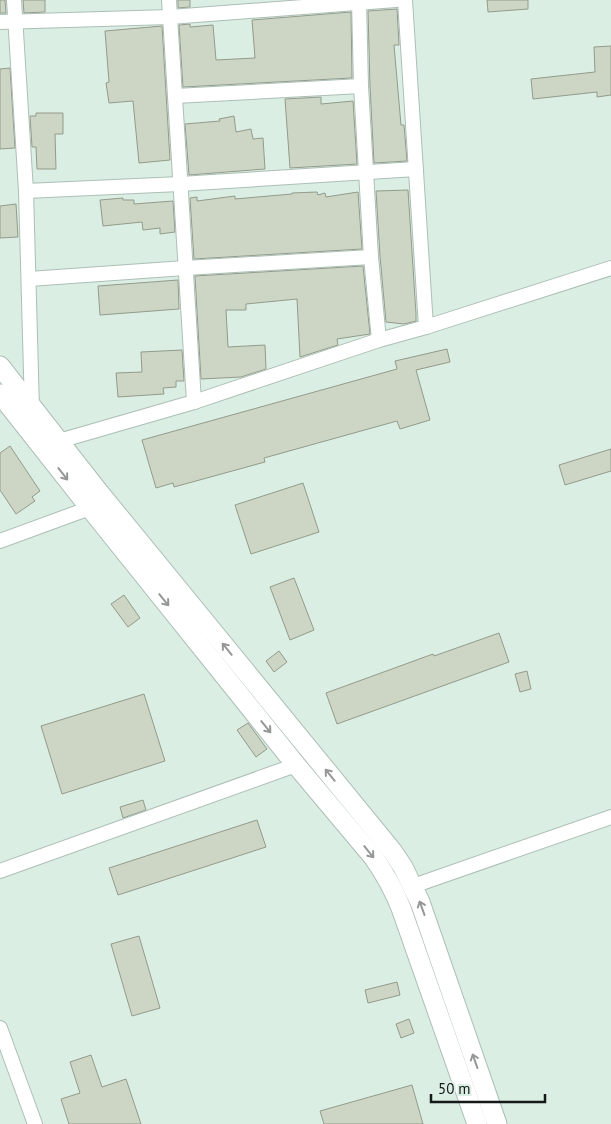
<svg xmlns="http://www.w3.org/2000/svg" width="611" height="1124" font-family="'PT Sans',sans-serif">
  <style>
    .building { fill: #cdd5c4; stroke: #939b8b }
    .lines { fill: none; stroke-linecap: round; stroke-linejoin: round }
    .street-casing { stroke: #acbfb5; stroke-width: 16 }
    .secondary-casing { stroke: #acbfb5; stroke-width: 21 }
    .street { stroke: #fff; stroke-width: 14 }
    .secondary { stroke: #fff; stroke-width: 19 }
    .oneway { stroke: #959897 }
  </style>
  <rect width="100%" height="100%" fill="#dbeee4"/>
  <g class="building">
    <polygon points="0,0 5,0 6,13 0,13"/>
    <polygon points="23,0 45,0 45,12 24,13"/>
    <polygon points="178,0 190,0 190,7 178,8"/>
    <polygon points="487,0 528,0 528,9 488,12"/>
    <polygon points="397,9 399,45 394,45 401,125 404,125 407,161 374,163 370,86 368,11"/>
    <polygon points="351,12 352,78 183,87 179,25 190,24 190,27 213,25 216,60 255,58 252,20"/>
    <polygon points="162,26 170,160 139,163 133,101 109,103 106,83 109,82 105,31"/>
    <polygon points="611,46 611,95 597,97 597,92 533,99 531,79 595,72 594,47"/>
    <polygon points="10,68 15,148 0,149 0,69"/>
    <polygon points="321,97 321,104 353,101 357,164 290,168 285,99"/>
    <polygon points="36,113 63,113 63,134 55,134 56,169 37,169 36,147 32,147 30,116 36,116"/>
    <polygon points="234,116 236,132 251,129 253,139 263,138 265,169 189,175 185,124 220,121 219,119"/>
    <polygon points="408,190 416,314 416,321 404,324 386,322 380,256 376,191"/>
    <polygon points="317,192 318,195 325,193 326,197 358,192 362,249 194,259 190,198 197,197 197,201 235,196 235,199 292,194 292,193"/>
    <polygon points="123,198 123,200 134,200 134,204 173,201 175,232 160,234 160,228 143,230 142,222 103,226 100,200"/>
    <polygon points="16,204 18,237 0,238 0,206"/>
    <polygon points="363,266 370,334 337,339 338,345 300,357 297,299 246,304 246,310 226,310 228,347 265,345 266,369 241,377 201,379 195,276"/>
    <polygon points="178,280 179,309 100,315 98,286"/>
    <polygon points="447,349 450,362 416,370 430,420 400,429 397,421 264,458 265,462 174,487 173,483 156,488 142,440 397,369 395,361"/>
    <polygon points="182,350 184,381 176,381 176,387 163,388 164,394 118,397 116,373 142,372 141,352"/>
    <polygon points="10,446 40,491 32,497 35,501 16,514 0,490 0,453"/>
    <polygon points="611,449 611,471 565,485 559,465"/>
    <polygon points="303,483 319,532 251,554 235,505"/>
    <polygon points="294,578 314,630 290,640 270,587"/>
    <polygon points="124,595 140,618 128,627 111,604"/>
    <polygon points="499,633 509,662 337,724 326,693 433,654 434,656"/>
    <polygon points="279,651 287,662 274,672 266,661"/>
    <polygon points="527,671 531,689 520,692 515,674"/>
    <polygon points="144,694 165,761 62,794 41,726"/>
    <polygon points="248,723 267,749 256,757 237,730"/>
    <polygon points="143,800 146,810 123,818 120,807"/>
    <polygon points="257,820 266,847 118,895 109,868"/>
    <polygon points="139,936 160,1008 132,1016 111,944"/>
    <polygon points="397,982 400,995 368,1003 365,990"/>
    <polygon points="409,1019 414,1033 401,1038 396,1024"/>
    <polygon points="91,1055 102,1087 126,1079 141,1124 69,1124 61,1099 80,1093 70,1062"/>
    <polygon points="412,1085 423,1124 324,1124 320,1111"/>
  </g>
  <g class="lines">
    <g class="street-casing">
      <g id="street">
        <polyline points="14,0 26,191 32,409"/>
        <polyline points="169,0 194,402"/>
        <polyline points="359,0 361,86 371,257 379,340"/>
        <polyline points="405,0 426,327"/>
        <polyline points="0,22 170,17 396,0"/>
        <polyline points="175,96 361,86"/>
        <polyline points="26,191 180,184 416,169"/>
        <polyline points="29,279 185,268 371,257"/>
        <polyline points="52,443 194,402 379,340 426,327 611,268"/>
        <polyline points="0,541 90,508"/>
        <polyline points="0,871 296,765"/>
        <polyline points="413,886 611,817"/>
        <polyline points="0,1028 35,1124"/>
      </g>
    </g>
    <g class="secondary-casing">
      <g id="secondary">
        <polyline points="0,366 98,491 393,852 403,867 420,902 497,1124"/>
        <path d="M 0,394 L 90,508 L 296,765 L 374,858 C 385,874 394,890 401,908 L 477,1124"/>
      </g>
    </g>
    <use href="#street" class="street"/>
    <use href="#secondary" class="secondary"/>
  </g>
  <defs><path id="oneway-shaft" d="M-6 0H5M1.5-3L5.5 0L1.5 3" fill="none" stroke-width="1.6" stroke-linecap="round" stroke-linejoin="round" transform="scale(1.25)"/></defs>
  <g class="oneway">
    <use href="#oneway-shaft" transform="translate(63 474) rotate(52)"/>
    <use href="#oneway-shaft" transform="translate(164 600) rotate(51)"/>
    <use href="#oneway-shaft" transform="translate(227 649) rotate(-129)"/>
    <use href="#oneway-shaft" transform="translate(266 727) rotate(51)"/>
    <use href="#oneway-shaft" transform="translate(330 775) rotate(-129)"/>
    <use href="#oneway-shaft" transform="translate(369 852) rotate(51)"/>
    <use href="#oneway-shaft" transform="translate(422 908) rotate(-110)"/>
    <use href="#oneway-shaft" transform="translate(475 1061) rotate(-109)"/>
  </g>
  <path d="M431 1094v8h114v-8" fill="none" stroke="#131a17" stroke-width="2.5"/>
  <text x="438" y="1094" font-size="15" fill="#131a17" stroke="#dbeee4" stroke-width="4" paint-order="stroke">50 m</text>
</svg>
